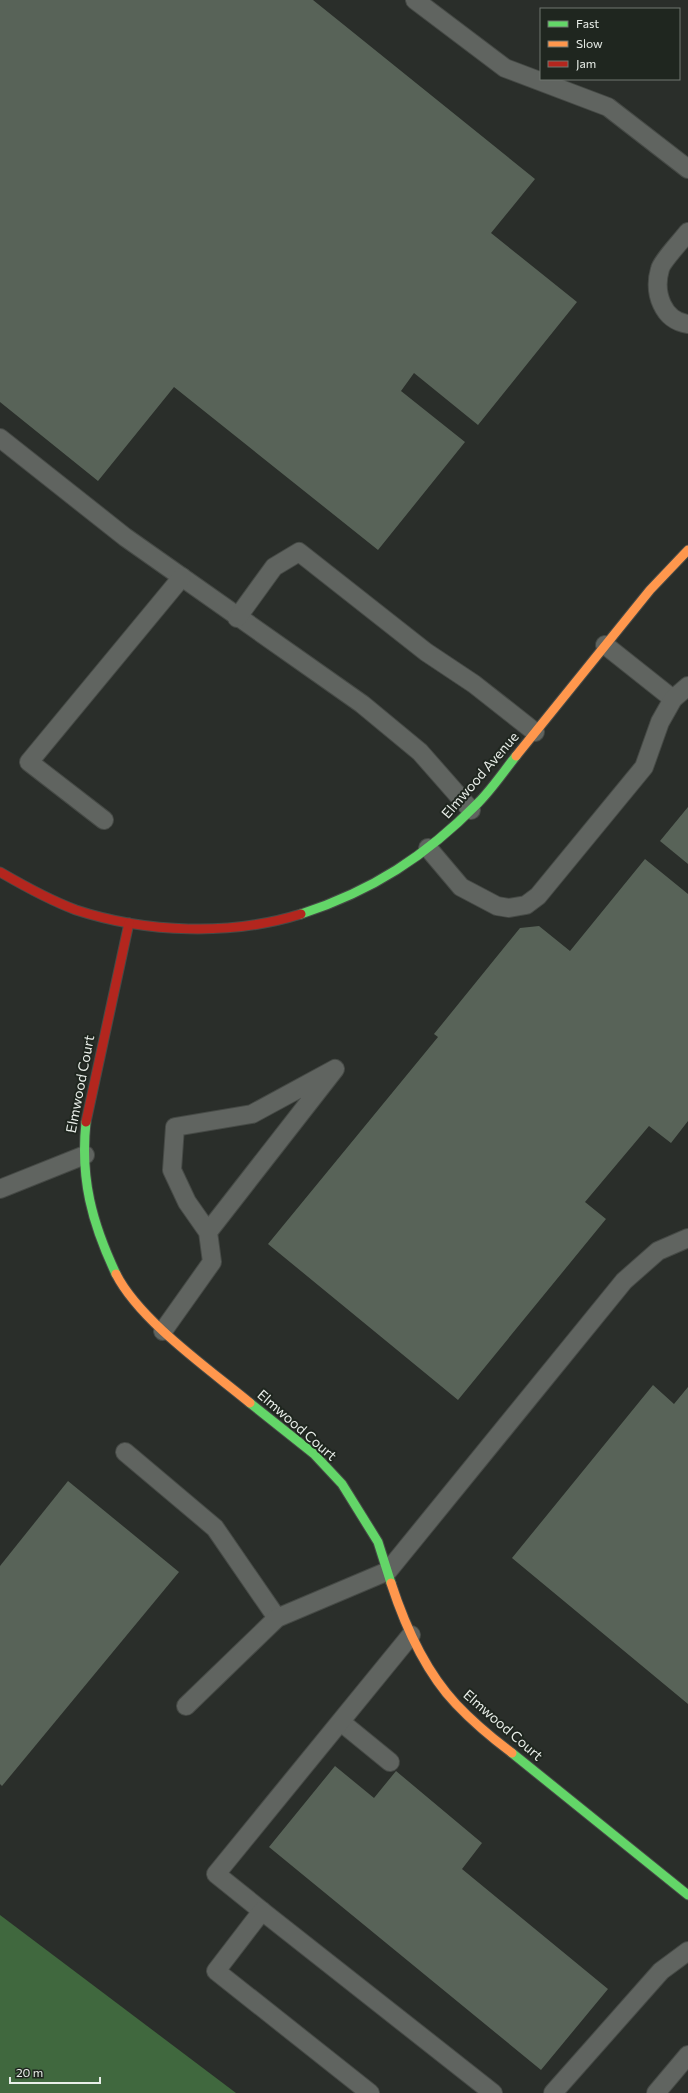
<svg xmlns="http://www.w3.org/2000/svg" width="688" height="2093" font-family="Commissioner,sans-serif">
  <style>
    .forest { fill: #40683e }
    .building { fill: #586358 }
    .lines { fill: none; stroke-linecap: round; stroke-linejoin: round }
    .lane-casing { stroke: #464a46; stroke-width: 20 }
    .fast-casing { stroke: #464a46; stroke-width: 11 }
    .slow-casing { stroke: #464a46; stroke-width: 11 }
    .jam-casing { stroke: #464a46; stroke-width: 11 }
    .lane { stroke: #606460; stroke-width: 18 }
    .fast { stroke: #63d668; stroke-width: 9 }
    .slow { stroke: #ff974d; stroke-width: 9 }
    .jam { stroke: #b3261e; stroke-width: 9 }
    .labels { text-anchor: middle; stroke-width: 4; stroke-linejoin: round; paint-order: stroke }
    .street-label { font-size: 14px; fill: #e9eee9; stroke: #1f261f }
  </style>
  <rect width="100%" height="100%" fill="#2a2e2a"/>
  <polygon class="forest" points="0,1915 236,2093 0,2093"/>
  <g class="building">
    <polygon points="0,0 313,0 535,179 491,233 577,302 478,425 414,373 401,391 465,442 378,550 174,387 98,481 0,402"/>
    <polygon points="688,807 688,864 660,841"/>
    <polygon points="645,859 688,894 688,1121 671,1143 649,1126 585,1202 606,1219 458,1400 268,1244 438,1037 434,1034 520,928 539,926 570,951"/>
    <polygon points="653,1385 674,1404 688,1387 688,1704 512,1558"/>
    <polygon points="68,1481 179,1572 2,1786 0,1784 0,1566"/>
    <polygon points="335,1766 374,1798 396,1771 482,1843 462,1869 608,1989 541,2070 269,1847"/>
  </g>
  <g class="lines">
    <g class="lane-casing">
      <g id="lane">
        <polyline points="415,0 505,68 608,107 688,169"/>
        <path d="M 688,232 C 682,240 662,261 660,269 C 653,293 663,321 688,324"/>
        <polyline points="0,438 125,537 362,704 420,752 471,810"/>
        <polyline points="237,618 274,567 299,552 426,652 474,684 535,732"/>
        <polyline points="605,645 673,699"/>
        <polyline points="104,820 29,762 182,577"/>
        <polyline points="428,848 461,887 497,906 509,908 526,905 538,896 644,767 660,722 673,699 688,686"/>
        <polyline points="0,1189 85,1155"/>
        <polyline points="163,1331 212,1262 208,1232 335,1069 252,1114 175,1127 172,1170 187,1202 208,1232"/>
        <polyline points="125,1452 215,1528 277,1618"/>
        <polyline points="186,1706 277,1618 388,1571 624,1281 658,1251 688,1238"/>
        <polyline points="341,1722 390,1762"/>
        <polyline points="262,1911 216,1874 411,1635"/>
        <polyline points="370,2093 216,1971 262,1911 493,2093"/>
        <polyline points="553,2093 661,1971 688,1951"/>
        <polyline points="656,2093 688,2055"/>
      </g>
    </g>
    <g class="fast-casing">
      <g id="fast">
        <path d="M 301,914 C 372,891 426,856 478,803 C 492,789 504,771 516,756"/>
        <path d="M 86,1122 C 80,1179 92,1223 116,1274"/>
        <polyline points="250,1403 314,1454 342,1484 378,1542 391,1583"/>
        <polyline points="512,1753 688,1895"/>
      </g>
    </g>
    <g class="slow-casing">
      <g id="slow">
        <polyline points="516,756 650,590 688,550"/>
        <path d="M 116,1274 C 140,1321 209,1369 250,1403"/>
        <path d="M 391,1583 C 405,1626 425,1671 456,1704 C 473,1722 492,1738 512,1753"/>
      </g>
    </g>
    <g class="jam-casing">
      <g id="jam">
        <path d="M 0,872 C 24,886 49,900 76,910 C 146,933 231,936 301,914"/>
        <polyline points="86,1122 129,923"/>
      </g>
    </g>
    <use href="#lane" class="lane"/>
    <use href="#fast" class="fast"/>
    <use href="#slow" class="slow"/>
    <use href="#jam" class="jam"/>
  </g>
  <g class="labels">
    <g class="street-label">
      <text transform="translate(480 775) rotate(-49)" y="5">Elmwood Avenue</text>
      <text transform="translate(80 1084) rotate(-79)" y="5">Elmwood Court</text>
      <text transform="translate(297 1425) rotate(41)" y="5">Elmwood Court</text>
      <text transform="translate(503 1725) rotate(41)" y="5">Elmwood Court</text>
    </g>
  </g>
  <rect x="540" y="8" width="140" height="72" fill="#1f261f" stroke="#707670"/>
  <rect x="548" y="21" width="20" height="6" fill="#63d668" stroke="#707670"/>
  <text x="576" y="28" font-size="12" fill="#e9eee9">Fast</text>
  <rect x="548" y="41" width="20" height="6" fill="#ff974d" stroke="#707670"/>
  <text x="576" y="48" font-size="12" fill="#e9eee9">Slow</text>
  <rect x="548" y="61" width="20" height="6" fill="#b3261e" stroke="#707670"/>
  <text x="576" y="68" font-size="12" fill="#e9eee9">Jam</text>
  <path d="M10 2077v6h90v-6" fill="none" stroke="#e9eee9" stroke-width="2"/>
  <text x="16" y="2077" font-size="12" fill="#e9eee9" stroke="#1f261f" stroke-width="3" paint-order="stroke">20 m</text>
</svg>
